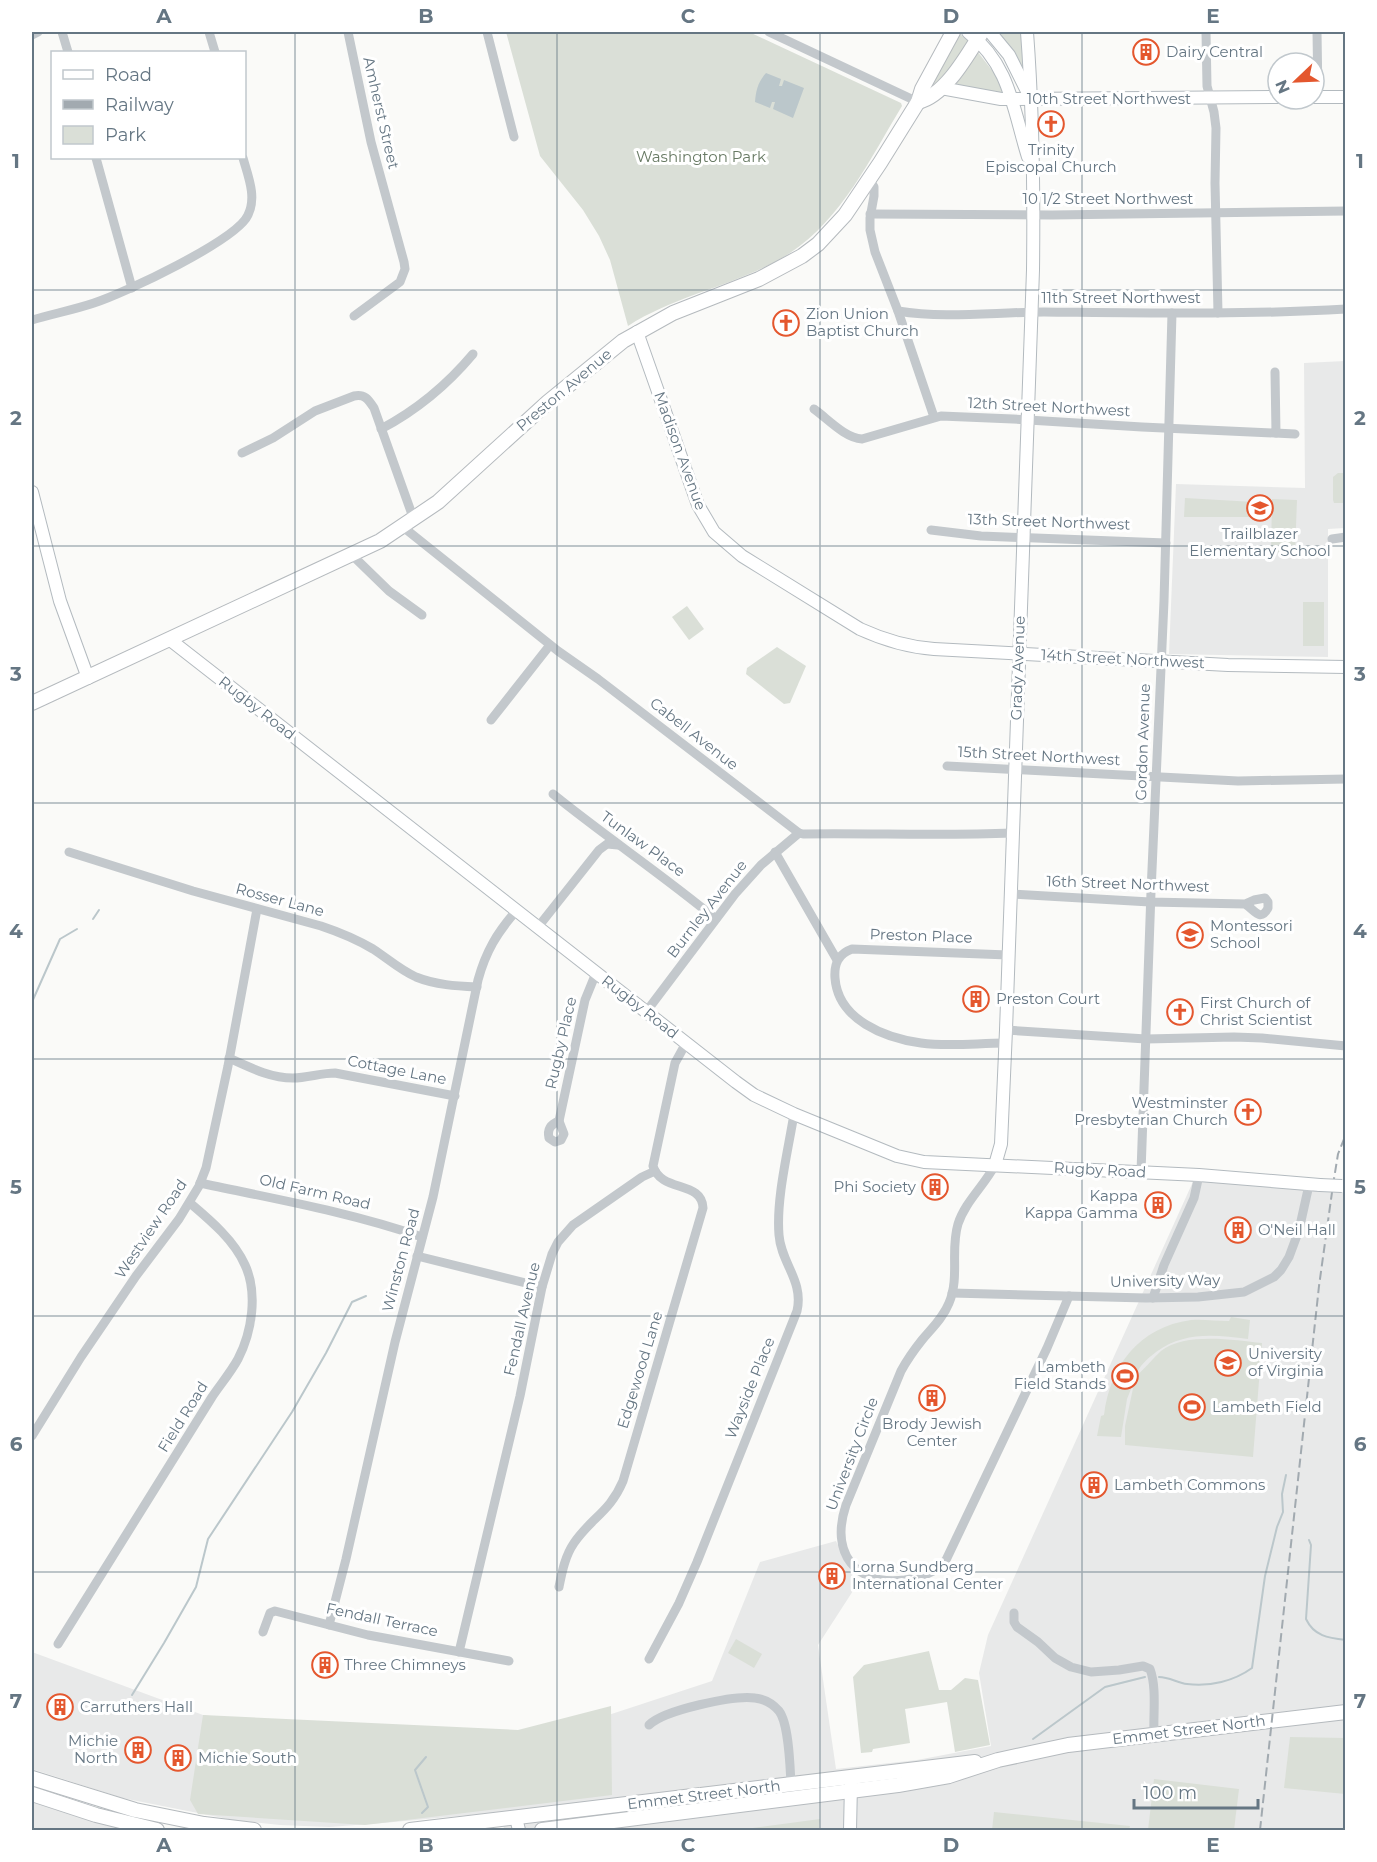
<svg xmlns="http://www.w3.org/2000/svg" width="1377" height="1862" font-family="Montserrat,sans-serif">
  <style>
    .built { fill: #e8e9e9 }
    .green { fill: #dadfd7 }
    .water { fill: #bbc7cb }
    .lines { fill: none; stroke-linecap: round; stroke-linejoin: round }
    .stream { stroke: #bbc7cb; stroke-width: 2 }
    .secondary-casing { stroke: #b3babf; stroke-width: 14 }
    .primary-casing { stroke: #b5babe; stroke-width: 16 }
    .street { stroke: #c3c8cc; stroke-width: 9 }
    .secondary { stroke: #fff; stroke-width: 12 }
    .primary { stroke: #fff; stroke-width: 14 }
    .rail { stroke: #a2aab0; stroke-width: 2; stroke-dasharray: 9 4.5; stroke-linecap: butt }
    .secondary-bridge-casing { stroke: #b3babf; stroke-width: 14; stroke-linecap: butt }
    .secondary-bridge { stroke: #fff; stroke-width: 12 }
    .grid { fill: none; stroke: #657683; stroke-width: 1.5; stroke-opacity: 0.55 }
    .labels { text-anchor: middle; stroke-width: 6; stroke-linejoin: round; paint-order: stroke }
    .poi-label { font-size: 15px; fill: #657683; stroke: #fff; text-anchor: start }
    .street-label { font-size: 15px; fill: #657683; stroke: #fff }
    .park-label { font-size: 15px; fill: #687a64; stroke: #fff }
    .neatline { fill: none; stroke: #657683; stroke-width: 2 }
    .grid-label { font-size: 20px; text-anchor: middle; font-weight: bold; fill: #657683 }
  </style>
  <rect width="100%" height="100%" fill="#fafaf8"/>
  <g class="built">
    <polygon points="1345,361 1345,528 1328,529 1328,657 1169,654 1176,484 1305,488 1304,363"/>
    <polygon points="1196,1175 1345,1185 1345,1830 504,1830 502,1812 383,1823 329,1827 280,1825 233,1820 122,1798 32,1769 32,1652 203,1715 493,1753 712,1681 760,1562 836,1541 846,1562 860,1580 818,1645 836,1769 917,1760 991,1746 979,1673 988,1635"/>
    <polygon points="32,1794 159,1830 32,1830"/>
  </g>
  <g class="green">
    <path d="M 506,32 L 749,32 L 901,103 L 902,106 C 871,157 842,219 790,253 C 740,285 678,294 628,326 L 610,260 L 599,236 L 583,210 L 540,156 Z"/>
    <polygon points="997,32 1023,32 1025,72 1010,47"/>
    <polygon points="959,33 969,42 939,82 928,91"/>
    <polygon points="977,51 998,78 1005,94 953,85"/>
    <polygon points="1338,473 1345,473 1345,503 1334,503 1333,500 1333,477"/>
    <polygon points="1185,498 1254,502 1253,517 1184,517"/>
    <polygon points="1272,499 1297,500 1295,553 1271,552"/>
    <rect x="1303" y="602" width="21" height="44"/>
    <polygon points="687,606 704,629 689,640 672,617"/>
    <polygon points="777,647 806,666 790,703 784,704 746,674 747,668"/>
    <path d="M 1231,1317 L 1250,1320 L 1248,1339 C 1215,1335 1185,1331 1156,1352 C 1147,1359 1139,1366 1135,1377 C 1144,1370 1152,1359 1161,1351 C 1185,1332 1234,1340 1262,1343 L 1253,1457 L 1125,1445 L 1125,1426 L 1135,1379 L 1127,1399 L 1121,1437 L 1097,1436 L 1101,1416 L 1104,1415 C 1110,1366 1139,1327 1191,1320 C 1203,1319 1216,1321 1229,1321 Z"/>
    <polygon points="736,1639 762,1654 754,1668 728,1653"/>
    <polygon points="929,1651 939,1690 951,1690 965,1678 978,1680 990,1745 955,1752 947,1702 905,1709 910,1743 873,1749 872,1752 861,1753 853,1677 864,1665"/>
    <polygon points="611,1706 612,1795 365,1825 198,1814 190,1800 203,1715 518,1730"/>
    <polygon points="1290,1737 1345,1738 1345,1794 1284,1788"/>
    <polygon points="1154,1779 1239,1789 1234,1830 1148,1830"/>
    <polygon points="994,1812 1130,1826 1129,1830 992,1830"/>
    <polygon points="820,1819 819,1830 737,1830"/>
  </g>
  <path class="water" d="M 766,73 L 781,79 L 779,86 L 782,86 L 784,80 L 804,88 L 793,118 L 773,109 L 775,102 L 772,102 L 770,108 L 755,102 C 756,90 758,82 766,73 Z"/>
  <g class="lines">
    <g class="stream">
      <polyline points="93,919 99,910"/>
      <polyline points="32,1002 60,939 77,929"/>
      <path d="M 1309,1540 L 1311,1545 L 1306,1619 C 1314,1636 1328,1638 1346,1640"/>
      <path d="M 1159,1677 C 1169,1677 1178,1683 1187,1684 C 1210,1687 1234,1681 1252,1668 L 1265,1576 L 1277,1527 L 1283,1512 L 1282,1494 L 1286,1475"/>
      <polyline points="132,1695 164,1643 196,1587 208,1539 292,1412 326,1353 352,1302 366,1296"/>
      <polyline points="1033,1739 1105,1687 1145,1677"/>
      <polyline points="422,1813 428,1807 415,1770 426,1757"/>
    </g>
    <g class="secondary-casing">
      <g id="secondary">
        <path d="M 968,32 C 1010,65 1013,109 1028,157"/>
        <polyline points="990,32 1009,55 1028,93"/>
        <polyline points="941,88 1001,99 1278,97"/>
        <polyline points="1314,97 1346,97"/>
        <path d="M 637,332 L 698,505 L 714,532 L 742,556 L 860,629 C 884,640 907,647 934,649 L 1228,665 L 1346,667"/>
        <polyline points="32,492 60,601 88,678"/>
        <polyline points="169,639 736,1082 754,1095 794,1114 897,1156 924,1162 1199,1175 1320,1185"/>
        <path d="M 995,1165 L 1001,1144 L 1006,1030 L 1033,270 C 1034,190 1033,111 1027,32"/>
        <polyline points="516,1818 519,1830"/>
        <polyline points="850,1830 851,1784"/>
      </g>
    </g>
    <g class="primary-casing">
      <g id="primary">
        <path d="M 918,102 C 946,95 968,54 982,32"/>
        <polyline points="32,703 380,541 438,502 548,402 623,341 673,313 759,279 802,256 818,244 845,215 880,163 918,102 922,89 953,32"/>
        <polyline points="32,1778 135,1810 204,1824 254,1830"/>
        <polyline points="32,1794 96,1815 157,1830"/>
        <polyline points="410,1830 975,1762"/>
        <polyline points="542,1830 898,1785 949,1776 998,1760 1068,1745 1346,1712"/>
      </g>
    </g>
    <g class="street">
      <polyline points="62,32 68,52"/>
      <polyline points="209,32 215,52"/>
      <polyline points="348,32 371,142 404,262 405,269 400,282 354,316"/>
      <polyline points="487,32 514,137"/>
      <polyline points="769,32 918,102"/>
      <polyline points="1206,32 1207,86 1214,112 1216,128 1215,183 1218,313"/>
      <polyline points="1317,32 1318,97"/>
      <polyline points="32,35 38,32"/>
      <polyline points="96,158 132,288"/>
      <polyline points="869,179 874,187 874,196 870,218 870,230 875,252 898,311 934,417"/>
      <polyline points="870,214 1052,215 1346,211"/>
      <path d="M 898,311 C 945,319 995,312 1044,312 C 1144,313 1245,315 1346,309"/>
      <path d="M 32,320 C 52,314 73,310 94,303 C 123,294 237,240 248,215 C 257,197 248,176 243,158"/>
      <polyline points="1275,372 1276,433"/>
      <path d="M 814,409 C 828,419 845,438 862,439 L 941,416 L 1013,419 L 1142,427 L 1295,434"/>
      <path d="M 381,429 C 417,410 447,385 473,354"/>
      <path d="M 242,453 L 273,438 L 315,411 L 354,396 C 365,394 368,399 374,408 L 414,520"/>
      <path d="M 403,527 L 558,651 L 598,679 L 799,833 L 803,834 C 873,833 942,836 1012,833"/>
      <polyline points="931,530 981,536 1166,543"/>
      <polyline points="1332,539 1346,537"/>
      <polyline points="352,555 389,591 422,615"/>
      <polyline points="491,720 550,645"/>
      <polyline points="947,766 1238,781 1346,779"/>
      <path d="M 553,794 C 606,837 663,875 716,919"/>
      <path d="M 69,852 L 193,891 L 321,926 C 339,932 356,939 373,949 C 387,958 400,970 416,977 C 436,985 456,986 477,987"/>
      <polyline points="775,852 837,960"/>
      <path d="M 1010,894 L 1150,902 L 1245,904 C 1254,909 1260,923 1268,908 L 1268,902 L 1265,898 L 1254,900 L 1245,904"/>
      <polyline points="538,927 599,850 607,844 618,845"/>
      <polyline points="646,1012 735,894 761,865 799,833"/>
      <polyline points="1006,1030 1146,1039 1234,1037 1262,1038 1346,1046"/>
      <path d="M 1005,1043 C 977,1043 949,1047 921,1043 C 885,1038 838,1020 835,978 C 834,964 838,954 852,949 L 1008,955"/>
      <path d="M 229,1058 C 249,1067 270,1078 293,1078 C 307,1078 321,1073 335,1073 L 455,1096"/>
      <polyline points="559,1121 585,1000 596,973"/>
      <path d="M 559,1121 L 564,1134 L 561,1140 L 555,1142 L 549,1138 C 547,1129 551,1124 559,1121 Z"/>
      <path d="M 995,1165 C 984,1186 965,1202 958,1224 C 950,1250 960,1277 949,1303 C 943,1318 932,1328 922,1340 C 914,1350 907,1360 901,1371 L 846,1505 C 830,1553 855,1586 905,1580 C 922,1577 935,1573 946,1560 L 1047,1348 L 1069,1296"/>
      <polyline points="1141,1172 1151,892 1164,601 1172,313"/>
      <path d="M 200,1183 C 275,1199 350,1212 422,1237"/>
      <polyline points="417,1256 542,1287"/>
      <polyline points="952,1293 1146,1298 1198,1297 1244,1292 1274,1277 1281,1270 1289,1257 1299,1230 1309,1185"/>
      <polyline points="1153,1298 1164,1265 1194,1198 1199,1175"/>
      <polyline points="32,1436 81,1357 136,1276 179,1219 199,1186 206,1168 228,1066 257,909"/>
      <path d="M 559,1587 C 562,1572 565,1556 574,1543 C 591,1518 610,1512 623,1481 L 703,1208 C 702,1180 661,1193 653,1166 L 675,1063 L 686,1043"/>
      <path d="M 1014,1613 L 1014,1622 L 1017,1627 L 1038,1642 L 1055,1658 L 1071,1667 L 1091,1672 L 1119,1670 L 1143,1666 L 1150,1669 C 1157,1688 1153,1714 1154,1734"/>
      <path d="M 329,1625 L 346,1559 L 395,1342 L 433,1197 L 478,980 C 486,951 497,933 516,911"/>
      <polyline points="263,1632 270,1613 275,1611 368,1635 509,1661"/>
      <path d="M 58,1644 L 212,1397 C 220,1385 231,1372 238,1359 C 252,1332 258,1293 245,1265 C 234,1240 210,1220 190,1203"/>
      <polyline points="459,1652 520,1396 542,1287 552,1254 558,1242 573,1225 642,1177 655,1171"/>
      <path d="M 649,1659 L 679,1603 L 697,1562 L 797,1311 C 804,1281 781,1263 779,1235 C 776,1199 788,1151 794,1114"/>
      <path d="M 649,1725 C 664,1710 734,1695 755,1698 C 764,1699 773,1704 779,1711 C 789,1724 790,1766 791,1784"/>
    </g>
    <use href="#secondary" class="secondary"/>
    <use href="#primary" class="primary"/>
    <polyline class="rail" points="1260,1830 1319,1286 1333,1185 1338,1154 1346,1134"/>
    <g class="secondary-bridge-casing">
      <polyline id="secondary-bridge" points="1320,1185 1342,1186"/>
    </g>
    <use href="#secondary-bridge" class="secondary-bridge"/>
  </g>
  <path class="grid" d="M 295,32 L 295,1830M 557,32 L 557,1830M 820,32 L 820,1830M 1082,32 L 1082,1830M 32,290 L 1346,290M 32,546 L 1346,546M 32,803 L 1346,803M 32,1059 L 1346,1059M 32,1316 L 1346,1316M 32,1572 L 1346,1572"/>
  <defs>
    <g id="building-ring" transform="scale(1.35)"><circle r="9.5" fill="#fff" stroke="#e4572e" stroke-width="1.5"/><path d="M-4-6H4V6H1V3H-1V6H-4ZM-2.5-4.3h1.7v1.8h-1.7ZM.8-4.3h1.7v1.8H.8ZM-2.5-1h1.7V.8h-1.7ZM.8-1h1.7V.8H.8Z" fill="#e4572e"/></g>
    <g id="church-ring" transform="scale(1.35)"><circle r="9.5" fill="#fff" stroke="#e4572e" stroke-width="1.5"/><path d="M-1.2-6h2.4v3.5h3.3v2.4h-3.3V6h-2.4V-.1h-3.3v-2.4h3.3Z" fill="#e4572e"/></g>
    <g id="school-ring" transform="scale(1.35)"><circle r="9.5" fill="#fff" stroke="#e4572e" stroke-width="1.5"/><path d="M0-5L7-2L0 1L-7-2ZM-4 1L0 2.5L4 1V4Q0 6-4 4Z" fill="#e4572e"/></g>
    <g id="university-ring" transform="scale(1.35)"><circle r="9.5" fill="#fff" stroke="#e4572e" stroke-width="1.5"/><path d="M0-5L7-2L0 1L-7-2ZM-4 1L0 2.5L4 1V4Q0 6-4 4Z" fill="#e4572e"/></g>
    <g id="stadium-ring" transform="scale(1.35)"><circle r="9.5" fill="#fff" stroke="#e4572e" stroke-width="1.5"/><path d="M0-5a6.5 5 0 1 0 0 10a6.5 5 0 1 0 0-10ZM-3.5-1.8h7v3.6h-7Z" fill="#e4572e"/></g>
  </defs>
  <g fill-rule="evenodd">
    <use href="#building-ring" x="1146" y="52"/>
    <use href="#church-ring" x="1051" y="124"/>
    <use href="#church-ring" x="786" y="323"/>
    <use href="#school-ring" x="1260" y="508"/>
    <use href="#school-ring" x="1190" y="935"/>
    <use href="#building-ring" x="976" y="999"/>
    <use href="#church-ring" x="1180" y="1012"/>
    <use href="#church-ring" x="1248" y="1112"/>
    <use href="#building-ring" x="935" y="1187"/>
    <use href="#building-ring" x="1158" y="1205"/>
    <use href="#building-ring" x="1238" y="1230"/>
    <use href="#university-ring" x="1228" y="1363"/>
    <use href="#stadium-ring" x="1125" y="1376"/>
    <use href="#building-ring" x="932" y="1398"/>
    <use href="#stadium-ring" x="1192" y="1407"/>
    <use href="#building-ring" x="1094" y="1485"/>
    <use href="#building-ring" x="832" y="1576"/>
    <use href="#building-ring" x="325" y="1665"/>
    <use href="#building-ring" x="60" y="1707"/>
    <use href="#building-ring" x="138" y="1750"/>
    <use href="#building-ring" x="178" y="1758"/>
  </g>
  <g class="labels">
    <g class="poi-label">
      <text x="1166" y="57">Dairy Central</text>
      <text x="1051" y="155" text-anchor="middle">Trinity<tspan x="1051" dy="17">Episcopal Church</tspan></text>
      <text x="806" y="319">Zion Union<tspan x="806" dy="17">Baptist Church</tspan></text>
      <text x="1260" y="539" text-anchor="middle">Trailblazer<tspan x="1260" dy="17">Elementary School</tspan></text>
      <text x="1210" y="931">Montessori<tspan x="1210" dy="17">School</tspan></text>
      <text x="996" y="1004">Preston Court</text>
      <text x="1200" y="1008">First Church of<tspan x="1200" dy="17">Christ Scientist</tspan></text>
      <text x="1228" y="1108" text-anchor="end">Westminster<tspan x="1228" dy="17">Presbyterian Church</tspan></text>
      <text x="916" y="1192" text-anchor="end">Phi Society</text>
      <text x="1138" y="1201" text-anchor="end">Kappa<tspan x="1138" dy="17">Kappa Gamma</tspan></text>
      <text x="1258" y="1235">O'Neil Hall</text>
      <text x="1248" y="1359">University<tspan x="1248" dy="17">of Virginia</tspan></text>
      <text x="1106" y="1372" text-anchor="end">Lambeth<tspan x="1106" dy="17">Field Stands</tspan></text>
      <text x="1212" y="1412">Lambeth Field</text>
      <text x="932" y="1429" text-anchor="middle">Brody Jewish<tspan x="932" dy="17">Center</tspan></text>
      <text x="1114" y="1490">Lambeth Commons</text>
      <text x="852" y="1572">Lorna Sundberg<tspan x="852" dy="17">International Center</tspan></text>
      <text x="344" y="1670">Three Chimneys</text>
      <text x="80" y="1712">Carruthers Hall</text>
      <text x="118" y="1746" text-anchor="end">Michie<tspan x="118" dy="17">North</tspan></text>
      <text x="198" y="1763">Michie South</text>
    </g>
    <g class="street-label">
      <text x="1109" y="104">10th Street Northwest</text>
      <text transform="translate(381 113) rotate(77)" y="5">Amherst Street</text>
      <text x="1108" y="204">10 1/2 Street Northwest</text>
      <text x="1121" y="303">11th Street Northwest</text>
      <text transform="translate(564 390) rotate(-40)" y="5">Preston Avenue</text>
      <text transform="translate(1049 407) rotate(3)" y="5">12th Street Northwest</text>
      <text transform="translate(680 451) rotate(70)" y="5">Madison Avenue</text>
      <text transform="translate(1049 522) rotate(2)" y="5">13th Street Northwest</text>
      <text transform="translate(1123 659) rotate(3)" y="5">14th Street Northwest</text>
      <text transform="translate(1018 668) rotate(-88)" y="5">Grady Avenue</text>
      <text transform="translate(257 708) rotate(38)" y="5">Rugby Road</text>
      <text transform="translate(694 734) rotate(38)" y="5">Cabell Avenue</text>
      <text transform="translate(1143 742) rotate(-88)" y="5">Gordon Avenue</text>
      <text transform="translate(1039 756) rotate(3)" y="5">15th Street Northwest</text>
      <text transform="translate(643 844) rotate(36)" y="5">Tunlaw Place</text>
      <text transform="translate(1128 884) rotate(2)" y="5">16th Street Northwest</text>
      <text transform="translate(280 900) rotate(15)" y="5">Rosser Lane</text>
      <text transform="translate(707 909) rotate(-52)" y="5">Burnley Avenue</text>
      <text transform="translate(921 936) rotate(2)" y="5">Preston Place</text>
      <text transform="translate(640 1007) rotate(38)" y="5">Rugby Road</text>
      <text transform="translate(561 1043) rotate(-77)" y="5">Rugby Place</text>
      <text transform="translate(397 1070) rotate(11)" y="5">Cottage Lane</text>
      <text transform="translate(1100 1170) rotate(3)" y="5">Rugby Road</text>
      <text transform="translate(315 1192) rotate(13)" y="5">Old Farm Road</text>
      <text transform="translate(151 1229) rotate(-56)" y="5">Westview Road</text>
      <text transform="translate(401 1260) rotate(-75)" y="5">Winston Road</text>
      <text transform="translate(1165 1281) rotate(-1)" y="5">University Way</text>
      <text transform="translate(522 1319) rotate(-77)" y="5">Fendall Avenue</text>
      <text transform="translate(640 1370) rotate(-73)" y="5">Edgewood Lane</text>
      <text transform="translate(750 1388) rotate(-68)" y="5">Wayside Place</text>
      <text transform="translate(183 1417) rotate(-58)" y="5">Field Road</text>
      <text transform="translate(852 1454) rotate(-69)" y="5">University Circle</text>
      <text transform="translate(382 1620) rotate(12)" y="5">Fendall Terrace</text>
      <text transform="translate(1189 1730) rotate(-7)" y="5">Emmet Street North</text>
      <text transform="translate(704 1795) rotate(-7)" y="5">Emmet Street North</text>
    </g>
    <g class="park-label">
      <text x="701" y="162">Washington Park</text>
    </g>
  </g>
  <rect width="1377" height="1862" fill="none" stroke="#ffffff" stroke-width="66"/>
  <rect x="51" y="51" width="195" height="108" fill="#ffffff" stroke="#c1c8cd" stroke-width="1.5"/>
  <rect x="63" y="70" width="30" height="9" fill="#ffffff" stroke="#c1c8cd" stroke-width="1.5"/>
  <text x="105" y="81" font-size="18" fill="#657683">Road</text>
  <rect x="63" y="100" width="30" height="9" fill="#a2aab0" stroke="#c1c8cd" stroke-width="1.5"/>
  <text x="105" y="111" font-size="18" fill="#657683">Railway</text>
  <rect x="63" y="126" width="30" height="18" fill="#dadfd7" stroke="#c1c8cd" stroke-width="1.5"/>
  <text x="105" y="141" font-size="18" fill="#657683">Park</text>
  <g transform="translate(1296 81) rotate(247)"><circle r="28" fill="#ffffff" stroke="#c1c8cd" stroke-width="1.5"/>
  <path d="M0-4.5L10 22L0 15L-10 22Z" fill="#e4572e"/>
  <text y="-9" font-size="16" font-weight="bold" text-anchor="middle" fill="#657683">N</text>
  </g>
  <path d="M1134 1799v9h124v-9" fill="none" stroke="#657683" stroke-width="3"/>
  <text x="1143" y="1799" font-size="18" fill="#657683" stroke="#ffffff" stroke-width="4.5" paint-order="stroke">100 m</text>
  <rect x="33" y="33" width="1311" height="1796" class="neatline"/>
  <g class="grid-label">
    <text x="164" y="23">A</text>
    <text x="426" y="23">B</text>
    <text x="688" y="23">C</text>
    <text x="951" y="23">D</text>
    <text x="1213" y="23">E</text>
    <text x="16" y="168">1</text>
    <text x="1360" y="168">1</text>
    <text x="16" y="425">2</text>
    <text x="1360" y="425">2</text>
    <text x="16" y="681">3</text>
    <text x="1360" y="681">3</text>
    <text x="16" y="938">4</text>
    <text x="1360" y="938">4</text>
    <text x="16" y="1194">5</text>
    <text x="1360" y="1194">5</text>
    <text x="16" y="1451">6</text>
    <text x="1360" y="1451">6</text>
    <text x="16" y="1708">7</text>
    <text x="1360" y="1708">7</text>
    <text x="164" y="1852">A</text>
    <text x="426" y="1852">B</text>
    <text x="688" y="1852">C</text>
    <text x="951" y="1852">D</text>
    <text x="1213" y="1852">E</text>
  </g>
</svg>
